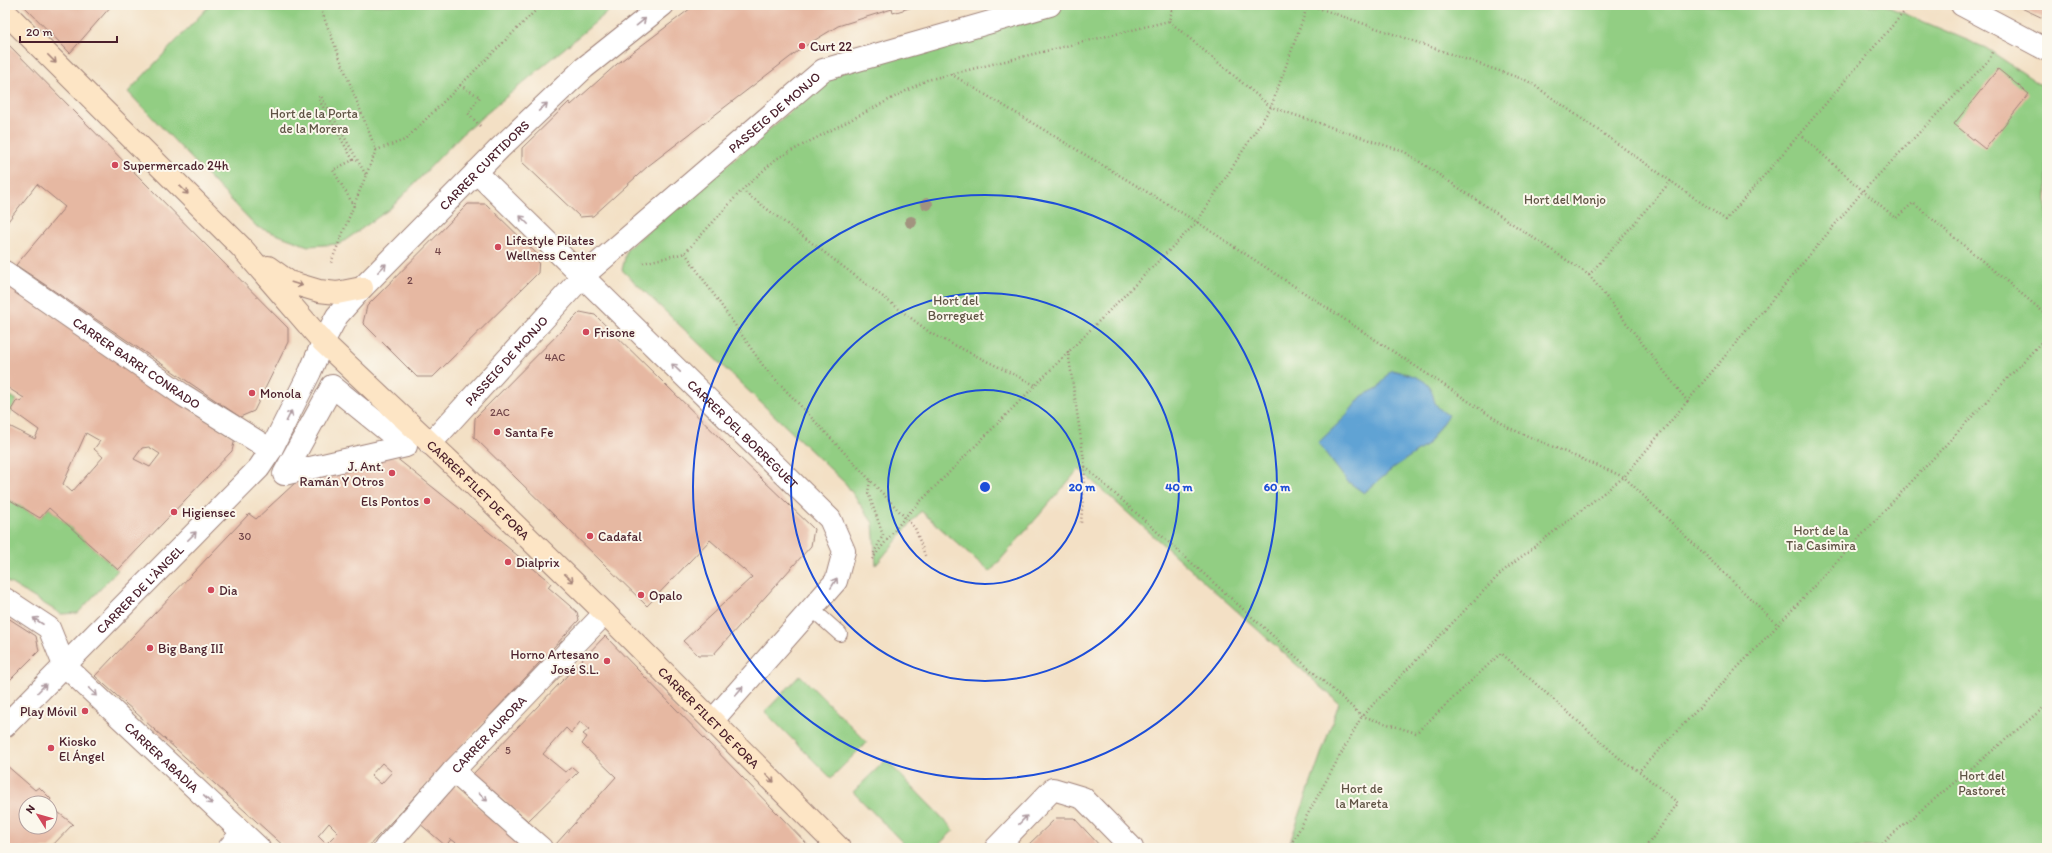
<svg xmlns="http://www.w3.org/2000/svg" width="2052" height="853" font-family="Itim,sans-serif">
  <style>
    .green { fill: #92ce83; stroke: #6e7657 }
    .water { fill: #60a3d4; stroke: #556180 }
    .building { fill: #e6b8a2; fill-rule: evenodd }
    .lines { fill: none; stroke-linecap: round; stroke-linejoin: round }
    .lane-casing { stroke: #9e8078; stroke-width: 16 }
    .street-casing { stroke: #9e8078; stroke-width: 24 }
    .secondary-casing { stroke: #9e8078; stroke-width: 24 }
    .path { stroke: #9e8078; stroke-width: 2.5; stroke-dasharray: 1 3; stroke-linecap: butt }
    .lane { stroke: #fff; stroke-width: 14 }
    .street { stroke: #fff; stroke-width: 22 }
    .secondary { stroke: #fde5c5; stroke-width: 22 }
    .tree { fill: #a2937f }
    .oneway { stroke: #ae9aa0 }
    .oneway2 { stroke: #a48278 }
    .ring { fill: none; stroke: #1d4ed8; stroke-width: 2 }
    .poi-dot { fill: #d1495b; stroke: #fbf7ec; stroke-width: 1.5 }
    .labels { text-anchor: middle; stroke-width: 4; stroke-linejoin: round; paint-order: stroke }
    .number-label { font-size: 11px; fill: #714549 }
    .poi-label { font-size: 13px; fill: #4a1f2b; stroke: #fbf7ec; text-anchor: start }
    .street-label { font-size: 13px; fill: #4a1f2b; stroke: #fbf7ec }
    .park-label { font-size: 13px; fill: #605445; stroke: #fbf7ec }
    .centre { fill: #1d4ed8; stroke: #fbf7ec; stroke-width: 2 }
    .ring-label { font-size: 12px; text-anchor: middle; font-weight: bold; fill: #1d4ed8; stroke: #fbf7ec; stroke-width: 4; stroke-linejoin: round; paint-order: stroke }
  </style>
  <rect width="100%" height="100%" fill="#fbf7ec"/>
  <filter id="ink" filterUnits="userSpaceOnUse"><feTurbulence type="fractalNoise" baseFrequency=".025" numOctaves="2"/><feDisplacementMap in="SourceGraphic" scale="8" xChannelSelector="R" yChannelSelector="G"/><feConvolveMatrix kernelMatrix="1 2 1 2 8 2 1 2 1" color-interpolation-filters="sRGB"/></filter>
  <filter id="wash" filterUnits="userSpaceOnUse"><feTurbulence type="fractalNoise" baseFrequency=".012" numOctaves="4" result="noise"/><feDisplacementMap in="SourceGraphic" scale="16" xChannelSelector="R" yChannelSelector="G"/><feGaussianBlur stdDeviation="0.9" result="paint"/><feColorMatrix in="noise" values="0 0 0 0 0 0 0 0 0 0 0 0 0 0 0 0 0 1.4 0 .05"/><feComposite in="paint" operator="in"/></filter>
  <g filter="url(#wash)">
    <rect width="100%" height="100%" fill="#f3e0c5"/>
    <g class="green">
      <polygon points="210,5 616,5 462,134 391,208 340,244 308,246 257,227 128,92"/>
      <polygon points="1070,5 1884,5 1986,48 2047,89 2047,848 1288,848 1339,703 1079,469 990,572 921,511 876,565 873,523 846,484 622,270 627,249 834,75 1051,7"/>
      <polygon points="5,393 17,400 5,422"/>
      <polygon points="5,497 40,518 49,508 118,570 78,613 61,614 5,580"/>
      <polygon points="800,675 867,742 831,778 765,712"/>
      <polygon points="886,760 954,830 935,848 908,848 853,792"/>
    </g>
    <path class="water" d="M 1391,370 C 1401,372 1421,376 1428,385 C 1438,399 1428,402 1448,415 L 1427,445 L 1396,466 L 1364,493 L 1347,481 L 1318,443 L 1343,419 L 1362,396 L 1378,388 Z"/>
    <g id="blocks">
      <g class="building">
        <polygon points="23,5 112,5 70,53"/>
        <polygon points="695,5 919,5 893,13 892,9 838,26 802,48 648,166 593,216 580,217 522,162 522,148 569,102 571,105 617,64"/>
        <polygon points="2015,5 2047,5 2047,14 2045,19"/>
        <polygon points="5,41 288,328 288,342 254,411 240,417 16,265 65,207 37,184 5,225"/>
        <polygon points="1998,69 2029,94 1985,149 1954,124"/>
        <polygon points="468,204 486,204 539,256 538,273 433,377 417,377 363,323 367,306"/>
        <path d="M 5,282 L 235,439 L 232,451 L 118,570 L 49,508 L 40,518 L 5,497 L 5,424 L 35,439 L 39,430 L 11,410 L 17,400 L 21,402 L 24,398 L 5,386 ZM 86,433 L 100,441 L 94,449 L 103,457 L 72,492 L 63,484 ZM 149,447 L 160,454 L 150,467 L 134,459 L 142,448 Z"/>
        <polygon points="580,312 595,315 735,453 814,529 811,546 713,655 698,655 683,641 752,577 710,540 647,606 474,437 475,418"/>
        <path d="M 379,457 L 395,457 L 500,541 L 551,583 L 548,587 L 577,612 L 579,620 L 367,848 L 286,848 L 95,676 L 249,514 L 256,519 L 295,483 ZM 382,763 L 392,772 L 381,784 L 371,775 ZM 329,823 L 338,832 L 326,844 L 318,836 Z"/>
        <polygon points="5,616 36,636 39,651 5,685"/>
        <polygon points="605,636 811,848 561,848 556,844 616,777 582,744 587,737 583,734 589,729 580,722 571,733 566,728 543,754 565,772 572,767 578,772 528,821 473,774"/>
        <polygon points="6,765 35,790 39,787 51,799 48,803 26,803 26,827 50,827 50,806 73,824 50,848 5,848 5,767"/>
        <polygon points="453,786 527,848 457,848 459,845 451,839 446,846 419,823"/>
        <polygon points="1056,818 1074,818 1102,848 1025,848"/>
      </g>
    </g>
  </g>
  <g filter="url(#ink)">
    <use href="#blocks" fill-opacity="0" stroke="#9e8078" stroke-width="1"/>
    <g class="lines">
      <g class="lane-casing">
        <polyline id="lane" points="812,609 840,634"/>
      </g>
      <g class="street-casing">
        <g id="street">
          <polyline points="1962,5 2047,50"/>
          <path id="s1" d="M 476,172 L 830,519 L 844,551 L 836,581 L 713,720"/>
          <path id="s2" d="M 5,272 L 183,395 L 271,450"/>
          <polygon points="332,386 406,446 284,474 328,394"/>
          <path id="s3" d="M 430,444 L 582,277 L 823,70 L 1050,5"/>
          <path id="s4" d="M 5,599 L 49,628 L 64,665 L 259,848"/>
          <path id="s5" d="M 5,726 L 259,468 L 271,450 L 310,372 L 323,342 L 337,316 L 362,288 L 500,148 L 584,68 L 663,5"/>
          <polyline points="453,771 541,848"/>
          <polyline points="229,848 242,833"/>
          <path id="s6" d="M 385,848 L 453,771 L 605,613"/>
          <polyline points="996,848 1053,789 1083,798 1132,848"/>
        </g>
      </g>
      <g class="secondary-casing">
        <g id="secondary">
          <path id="s7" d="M 5,12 L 241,247 L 323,342 L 462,473 L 605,613 L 839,848"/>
          <polyline points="268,267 289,282 319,291 337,293 362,288"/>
        </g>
      </g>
      <g class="path">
        <polyline points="319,5 376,150 330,265"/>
        <polyline points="1310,5 1528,81 1726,220 1910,5"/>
        <polyline points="1169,21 1271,107 1405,152 1589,275 1671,181"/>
        <polyline points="951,74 1197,222 1509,428 1624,477 1778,625 2047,336"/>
        <polyline points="460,85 480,97 468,113 482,128"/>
        <polyline points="1800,134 1863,191 1896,218 1913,203 2047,315"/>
        <polyline points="376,150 405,140 541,5"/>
        <polyline points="742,190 932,334 1035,385"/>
        <polyline points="354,206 333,170 353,160 318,98 321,96 366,175"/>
        <polyline points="685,253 764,367 915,528 926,558"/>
        <polyline points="643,263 685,253 742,190 776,159 927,80 1169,21 1173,5"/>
        <polyline points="1589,275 1688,402"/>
        <polyline points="1068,351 1085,467 1081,523"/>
        <polyline points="1085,467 1362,716 1416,733 1501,653 1626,764 1639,771"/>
        <polyline points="870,481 868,492 883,535 873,555"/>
        <polyline points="872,559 905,517 1197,222 1271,107 1308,5"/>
        <polyline points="1289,848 1362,716 1502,572 1624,477 1863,191 1990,59 1992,52"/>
        <polyline points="1650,848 1648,844 1678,803 1639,771 1778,625"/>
        <polyline points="1876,848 2047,705"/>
      </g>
      <use href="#lane" class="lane"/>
      <use href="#street" class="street"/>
      <use href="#secondary" class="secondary"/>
    </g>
    <g class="tree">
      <circle cx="927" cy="204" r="6"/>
      <circle cx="911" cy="222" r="6"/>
    </g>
    <defs><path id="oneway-shaft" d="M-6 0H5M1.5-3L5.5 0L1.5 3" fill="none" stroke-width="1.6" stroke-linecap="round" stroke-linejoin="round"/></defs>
    <g class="oneway">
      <use href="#oneway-shaft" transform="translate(641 22) rotate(-39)"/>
      <use href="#oneway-shaft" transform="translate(543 107) rotate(-43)"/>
      <use href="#oneway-shaft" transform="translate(524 220) rotate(-135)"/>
      <use href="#oneway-shaft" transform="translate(382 268) rotate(-45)"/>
      <use href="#oneway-shaft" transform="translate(676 368) rotate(-136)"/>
      <use href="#oneway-shaft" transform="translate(289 416) rotate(-64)"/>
      <use href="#oneway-shaft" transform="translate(192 536) rotate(-45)"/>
      <use href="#oneway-shaft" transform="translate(834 583) rotate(-58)"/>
      <use href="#oneway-shaft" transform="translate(38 621) rotate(-147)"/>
      <use href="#oneway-shaft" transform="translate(42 688) rotate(-46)"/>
      <use href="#oneway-shaft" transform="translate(739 691) rotate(-49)"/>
      <use href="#oneway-shaft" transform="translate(93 692) rotate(43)"/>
      <use href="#oneway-shaft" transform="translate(483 797) rotate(41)"/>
      <use href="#oneway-shaft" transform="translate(208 800) rotate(43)"/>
      <use href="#oneway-shaft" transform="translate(1023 820) rotate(-46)"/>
    </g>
    <g class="oneway2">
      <use href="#oneway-shaft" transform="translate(52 59) rotate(45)"/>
      <use href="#oneway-shaft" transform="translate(184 190) rotate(45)"/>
      <use href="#oneway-shaft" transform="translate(297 284) rotate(17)"/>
      <use href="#oneway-shaft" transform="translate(569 578) rotate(44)"/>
      <use href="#oneway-shaft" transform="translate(770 778) rotate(46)"/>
    </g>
  </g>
  <g class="ring">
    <circle cx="985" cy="487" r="97"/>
    <circle cx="985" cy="487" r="194"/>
    <circle cx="985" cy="487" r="292"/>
  </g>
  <g class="poi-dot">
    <circle cx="802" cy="46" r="4"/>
    <circle cx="115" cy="165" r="4"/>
    <circle cx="498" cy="247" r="4"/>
    <circle cx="586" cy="332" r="4"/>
    <circle cx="252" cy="393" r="4"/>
    <circle cx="497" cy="432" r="4"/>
    <circle cx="392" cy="473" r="4"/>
    <circle cx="427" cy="501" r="4"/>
    <circle cx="174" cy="512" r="4"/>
    <circle cx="590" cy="536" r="4"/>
    <circle cx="508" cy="562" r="4"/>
    <circle cx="211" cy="590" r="4"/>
    <circle cx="641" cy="595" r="4"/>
    <circle cx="150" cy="648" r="4"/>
    <circle cx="607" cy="661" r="4"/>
    <circle cx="85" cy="711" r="4"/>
    <circle cx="51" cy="748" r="4"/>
  </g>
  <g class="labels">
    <g class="number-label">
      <text x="438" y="255">4</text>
      <text x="410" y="284">2</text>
      <text x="555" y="361">4AC</text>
      <text x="500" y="416">2AC</text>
      <text x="245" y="540">30</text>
      <text x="508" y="754">5</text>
    </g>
    <g class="poi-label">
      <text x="810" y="51">Curt 22</text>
      <text x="123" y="170">Supermercado 24h</text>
      <text x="506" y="245">Lifestyle Pilates<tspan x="506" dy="15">Wellness Center</tspan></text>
      <text x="594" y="337">Frisone</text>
      <text x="260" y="398">Monola</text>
      <text x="505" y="437">Santa Fe</text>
      <text x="384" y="471" text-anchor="end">J. Ant.<tspan x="384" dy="15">Ramán Y Otros</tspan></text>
      <text x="419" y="506" text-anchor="end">Els Pontos</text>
      <text x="182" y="517">Higiensec</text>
      <text x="598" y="541">Cadafal</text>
      <text x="516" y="567">Dialprix</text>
      <text x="219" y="595">Dia</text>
      <text x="649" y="600">Opalo</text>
      <text x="158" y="653">Big Bang III</text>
      <text x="599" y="659" text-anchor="end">Horno Artesano<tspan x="599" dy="15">José S.L.</tspan></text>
      <text x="77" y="716" text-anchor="end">Play Móvil</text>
      <text x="59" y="746">Kiosko<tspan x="59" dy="15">El Ángel</tspan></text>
    </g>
    <g class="street-label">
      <text dy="5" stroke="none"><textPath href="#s3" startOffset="479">PASSEIG DE MONJO</textPath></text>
      <text dy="5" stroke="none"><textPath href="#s5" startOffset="744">CARRER CURTIDORS</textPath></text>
      <text dy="5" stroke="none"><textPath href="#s3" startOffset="113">PASSEIG DE MONJO</textPath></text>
      <text dy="5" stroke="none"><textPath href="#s2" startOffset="160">CARRER BARRI CONRADO</textPath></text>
      <text dy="5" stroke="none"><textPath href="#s1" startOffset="374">CARRER DEL BORREGUET</textPath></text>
      <text dy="5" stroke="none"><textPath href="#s7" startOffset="673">CARRER FILET DE FORA</textPath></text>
      <text dy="5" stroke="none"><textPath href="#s5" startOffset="192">CARRER DE L'ÀNGEL</textPath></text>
      <text dy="5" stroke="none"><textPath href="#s7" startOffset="997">CARRER FILET DE FORA</textPath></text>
      <text dy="5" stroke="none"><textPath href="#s6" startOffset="154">CARRER AURORA</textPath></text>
      <text dy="5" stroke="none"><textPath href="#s4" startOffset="227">CARRER ABADIA</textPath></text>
    </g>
    <g class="park-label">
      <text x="314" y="118">Hort de la Porta<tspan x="314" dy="15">de la Morera</tspan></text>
      <text x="1565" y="204">Hort del Monjo</text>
      <text x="956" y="305">Hort del<tspan x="956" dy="15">Borreguet</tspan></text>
      <text x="1821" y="535">Hort de la<tspan x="1821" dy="15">Tia Casimira</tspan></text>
      <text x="1982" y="780">Hort del<tspan x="1982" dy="15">Pastoret</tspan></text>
      <text x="1362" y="793">Hort de<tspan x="1362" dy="15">la Mareta</tspan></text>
    </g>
  </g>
  <circle cx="985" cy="487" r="6" class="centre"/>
  <g class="ring-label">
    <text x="1082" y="491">20 m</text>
    <text x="1179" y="491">40 m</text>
    <text x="1277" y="491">60 m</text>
  </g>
  <rect width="2052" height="853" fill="none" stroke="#fbf7ec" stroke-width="20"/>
  <g transform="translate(38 815) rotate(307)"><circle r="19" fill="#fbf7ec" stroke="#b4a19f"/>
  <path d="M0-3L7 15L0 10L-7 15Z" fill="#d1495b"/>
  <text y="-6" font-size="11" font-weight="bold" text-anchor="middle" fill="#4a1f2b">N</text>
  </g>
  <path d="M20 36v6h97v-6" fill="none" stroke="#4a1f2b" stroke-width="2"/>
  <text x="26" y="36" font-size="12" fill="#4a1f2b" stroke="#fbf7ec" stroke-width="3" paint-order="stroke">20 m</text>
</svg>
